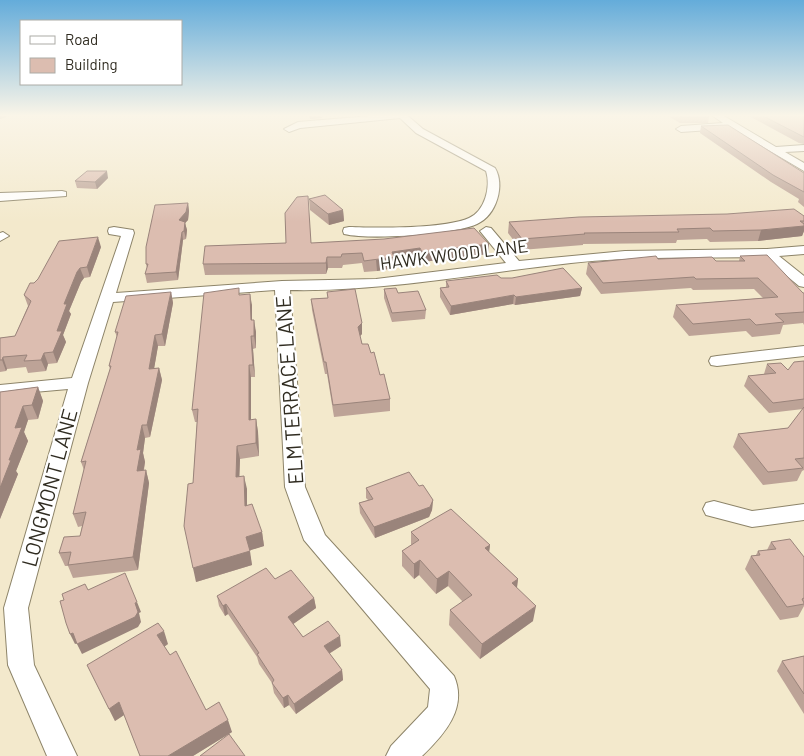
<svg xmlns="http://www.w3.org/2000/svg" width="804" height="756" font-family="Barlow,sans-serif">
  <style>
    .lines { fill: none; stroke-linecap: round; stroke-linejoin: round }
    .minor-casing { stroke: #8d8469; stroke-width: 2 }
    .minor { fill: #fff; fill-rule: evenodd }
    .wall { fill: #bda397 }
    .shaded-wall { fill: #9a847b }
    .building { fill: #dcbdb0; stroke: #9a847b }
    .labels { text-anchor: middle; stroke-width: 4.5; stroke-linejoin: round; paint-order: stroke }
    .street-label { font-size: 18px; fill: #302c21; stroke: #fff }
    .near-street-label { font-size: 21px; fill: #302c21; stroke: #fff }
  </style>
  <rect width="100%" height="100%" fill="#f3e9cc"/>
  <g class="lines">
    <g class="minor-casing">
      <g id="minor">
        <path d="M 370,116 L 408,116 L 423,129 L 495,168 C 505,185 497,215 477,224 C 453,235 370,240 344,234 L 343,231 L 344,228 L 349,227 C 377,228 444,229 469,218 C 485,211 491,187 486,171 L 416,133 L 400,118 L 300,128 L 289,132 L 284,129 L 298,122 Z"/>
        <polygon points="713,116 724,116 776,147 804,145 804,151 785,152 804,163 804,171 728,126 724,129 681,132 676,129 681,126 723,123"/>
        <polygon points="62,191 66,192 66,196 0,201 0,193"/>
        <path d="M 114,227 L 133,230 L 134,233 L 116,293 L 282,281 L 376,279 L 506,263 L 480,231 L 486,227 L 491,228 L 519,261 L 625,251 L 767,249 L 804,246 L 804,254 L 779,256 L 804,276 L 804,287 L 799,286 L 764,257 C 700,258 635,256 571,263 C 478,273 384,292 290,290 L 305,487 L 325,535 L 454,676 C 468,708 444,735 422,756 L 386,756 L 391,746 L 428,707 L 430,689 L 304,540 L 285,487 L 275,290 L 113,302 L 88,383 L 28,608 L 34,665 L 77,756 L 47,756 L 8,665 L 4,608 L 68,389 L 0,395 L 0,385 L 72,378 L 121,236 L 109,234 L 108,231 L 109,228 Z"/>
        <polygon points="3,232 9,236 0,241 0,233"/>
        <polygon points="804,346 804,356 717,366 711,365 709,361 711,357 717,356"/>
        <polygon points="714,501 752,511 804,504 804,520 752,527 706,515 703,509 706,503"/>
      </g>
    </g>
    <use href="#minor" class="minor"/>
  </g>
  <g class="wall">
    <polygon points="668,116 708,116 709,117 708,123 680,123"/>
    <polygon points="749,116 804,116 804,144 799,143"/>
    <polygon points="701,126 804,173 804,207 798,202 799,199 771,182 700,133"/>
    <polygon points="108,178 97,189 77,188 75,181"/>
    <polygon points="309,199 343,210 344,221 329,225 310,210"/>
    <polygon points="188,203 189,211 188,220 185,223 187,230 186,239 183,240 178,280 147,283 145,274 147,268 146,264"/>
    <polygon points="804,216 804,231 802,236 758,241 710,242 707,239 677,240 676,243 583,244 583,245 521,250 508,233 509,222"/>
    <polygon points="311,243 489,244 488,254 422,262 420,259 394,262 394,268 377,271 364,272 362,263 343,265 342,268 328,268 326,274 205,275 203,264"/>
    <polygon points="101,247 90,277 84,278 81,282 69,311 71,314 63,335 66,342 57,363 48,364 46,371 28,373 26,367 7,369 6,371 0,372 0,338 15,336 28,306 24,295 34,283"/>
    <polygon points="740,256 803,293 804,293 804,325 803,323 783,325 780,334 752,337 746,331 689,336 673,317 676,305 763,298 754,289 693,290 691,288 601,294 586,274 588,263 658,259 716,261 739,261"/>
    <polygon points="501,278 582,288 580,296 515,305 513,304 450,315 440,297 440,288 446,287 446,281"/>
    <polygon points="384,289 398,293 426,310 425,319 392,322 384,298"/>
    <polygon points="171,292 173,303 165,346 158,346 154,368 159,368 162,380 150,437 145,438 143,453 145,462 144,470 146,470 149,483 138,570 73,578 68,566 65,566 59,553 80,536 82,526 78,527 73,514 84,470 81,462 110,369 109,366 117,337 115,332"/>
    <polygon points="327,292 362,334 360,336 362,344 371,353 390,399 390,411 334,417 327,374 325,374 312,310 311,299 328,298"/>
    <polygon points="240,295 252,305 252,320 256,332 256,348 253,349 255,377 251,377 251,420 256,419 258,432 259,456 240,459 239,476 247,489 247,505 262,532 264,546 249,550 252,565 196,582 193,483 197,422 195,422 192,410"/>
    <polygon points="804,361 804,470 802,471 797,481 763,485 733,447 738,434 788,428 803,409 769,413 744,386 748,376 764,374 767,364 788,370"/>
    <polygon points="38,387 43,401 38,419 28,420 24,432 28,441 16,471 18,474 0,519 0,392"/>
    <polygon points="419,486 433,500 432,510 429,517 375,538 360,513 359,503 368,500 366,498 366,488"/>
    <polygon points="411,532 490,545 489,552 518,579 517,588 533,621 480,659 449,625 450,610 463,602 448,586 436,594 419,575 414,579 402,566 402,551 411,545"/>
    <polygon points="771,542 804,557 804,606 798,617 780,620 745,569 751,556 756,555 758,551 767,550"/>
    <polygon points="275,579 314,598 316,608 293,624 303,637 341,646 329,654 342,670 343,680 296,714 289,705 284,708 274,693 272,683 259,664 257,657 228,614 225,616 219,606 217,596"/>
    <polygon points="168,644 164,647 206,710 232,732 193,756 140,756 124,715 115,721 87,665"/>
    <polygon points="804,656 804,714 777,671 782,661"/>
  </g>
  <g class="shaded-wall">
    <polygon points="0,116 10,116 0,119"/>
    <polygon points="309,116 321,116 322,118 310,119"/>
    <polygon points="107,171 108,178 97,189 95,182"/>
    <polygon points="188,203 189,211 188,220 185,223 187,230 186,239 184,231 179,220"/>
    <polygon points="343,210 344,221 329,225 328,214"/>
    <polygon points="804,226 804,231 802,236 758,241 761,230"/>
    <polygon points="182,232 183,240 178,280 176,272"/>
    <polygon points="98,237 101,247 90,277 87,267"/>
    <polygon points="489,244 488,254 422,262 422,252"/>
    <polygon points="420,248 420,259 394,262 394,268 377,271 376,260 392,252"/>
    <polygon points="327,257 328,268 326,274 326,263"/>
    <polygon points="80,268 84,278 81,282 69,311 71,314 63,335 66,342 57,363 53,352 57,331 64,304 77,272"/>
    <polygon points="582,288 580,296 515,305 516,297"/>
    <polygon points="171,292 173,303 165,346 162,334"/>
    <polygon points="250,294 252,305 252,332 251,320"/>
    <polygon points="514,295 513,304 450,315 451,306"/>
    <polygon points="254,320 256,332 256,348 254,336"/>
    <polygon points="362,323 362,334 358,338 358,327"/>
    <polygon points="155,335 158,346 152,381 149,369"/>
    <polygon points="251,336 253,349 255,377 253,365"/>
    <polygon points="44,353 48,364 46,371 41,360"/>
    <polygon points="3,357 7,369 6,371 2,360"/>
    <polygon points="249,365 251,377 251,433 249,420"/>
    <polygon points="159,368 162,380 150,437 147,425"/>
    <polygon points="38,387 43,401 38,419 32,405"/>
    <polygon points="23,406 28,420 24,432 28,441 16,471 18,474 0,519 0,488 9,460 15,428"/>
    <polygon points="256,419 258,432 259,456 256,443"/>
    <polygon points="142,425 145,438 143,453 145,462 141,484 137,471 137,450"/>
    <polygon points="237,446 240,459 239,490 236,477"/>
    <polygon points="146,470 149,483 138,570 133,557"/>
    <polygon points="244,476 247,489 247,519 245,506"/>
    <polygon points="433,500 432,510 429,517 375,538 374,527"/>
    <polygon points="262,532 264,546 248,551 246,537"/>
    <polygon points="490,545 488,560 485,548"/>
    <polygon points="250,551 252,565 196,582 193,568"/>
    <polygon points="420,560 419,575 414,579 414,564"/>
    <polygon points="449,571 448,586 436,594 437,579"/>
    <polygon points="518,579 516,594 512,583"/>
    <polygon points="314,598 316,608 289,627 288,617"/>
    <polygon points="137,602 141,612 139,613 141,622 138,627 82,654 77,644"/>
    <polygon points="226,604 228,614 225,616 223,606"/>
    <polygon points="536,606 533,621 480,659 482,644"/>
    <polygon points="164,631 168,644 162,648 157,635"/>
    <polygon points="73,633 78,643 75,644 70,634"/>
    <polygon points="340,636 341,646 325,656 324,646"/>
    <polygon points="342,670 343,680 296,714 294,704"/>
    <polygon points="288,695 289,705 284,708 283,698"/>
    <polygon points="119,702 124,715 115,721 109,709"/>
    <polygon points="228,720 232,732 193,756 168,756"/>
  </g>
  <g class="building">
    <polygon points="680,116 708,116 709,117 682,117"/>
    <polygon points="763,116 804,116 804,137 802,136"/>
    <polygon points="728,125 804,173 804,192 773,175 701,126"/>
    <polygon points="87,171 107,171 95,182 75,181"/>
    <polygon points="325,195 343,210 328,214 309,199"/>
    <polygon points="308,196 311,243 384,239 474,228 489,244 422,252 420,248 392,252 394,257 364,261 362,253 342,254 341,257 327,257 326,263 203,264 205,246 286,243 285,213 297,197"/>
    <polygon points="188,203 186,212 179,220 185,222 184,231 182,232 176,272 145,274 148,264 146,264 146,247 155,205"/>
    <polygon points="794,209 804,216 804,221 800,221 804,224 804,226 761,230 713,231 710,228 677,229 679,232 584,233 585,234 522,239 509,222 579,217 727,214"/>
    <polygon points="98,237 87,267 80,268 77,272 64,304 67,304 57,331 62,331 53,352 44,353 41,360 24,361 27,355 3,357 2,360 0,360 0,338 15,336 31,301 24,295 30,283 34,283 38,279 59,241"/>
    <polygon points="767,255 803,293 804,293 804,312 775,314 784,322 756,325 750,319 693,324 676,305 778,297 758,278 696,279 694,277 603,283 588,263 656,256 658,259 712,257 716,261 745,261 740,256"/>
    <polygon points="563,268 582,288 516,297 514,295 451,306 440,288 449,287 446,281 497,275 501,278 512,278"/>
    <polygon points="239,288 239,295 250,294 251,320 254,320 254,336 251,336 253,365 249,365 249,420 256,419 256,443 237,446 236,477 244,476 245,506 252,504 262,532 246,537 250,551 193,568 184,526 188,484 193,483 198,409 192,410 204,293"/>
    <polygon points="396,288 398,293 418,291 426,310 392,313 384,289"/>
    <polygon points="355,289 362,323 358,327 362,344 368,344 371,353 374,352 380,375 384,374 390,399 333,405 326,362 324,362 311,299 328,298 327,292"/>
    <polygon points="171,292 162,334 155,335 149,369 159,368 147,425 142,425 137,450 141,449 137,471 146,470 133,557 68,565 71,552 59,553 64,537 80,536 86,512 73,514 86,461 81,462 111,366 109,366 118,332 115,332 126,296"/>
    <polygon points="804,361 804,399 773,403 748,376 776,373 767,364 781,363 788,370 794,362"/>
    <polygon points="38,387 32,405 23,406 15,428 22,427 9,460 11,460 0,488 0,392"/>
    <polygon points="804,407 804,458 795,459 803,468 768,472 738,434 788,428"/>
    <polygon points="409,472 419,486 423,485 433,500 430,507 374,527 359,503 373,499 366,488"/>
    <polygon points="451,509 490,545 485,548 518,579 512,583 536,606 482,644 450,610 472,595 449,571 437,579 420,560 414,564 402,551 419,540 411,532"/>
    <polygon points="790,539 804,557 804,598 802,599 804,603 804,604 787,607 751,556 760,555 758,551 776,549 771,542"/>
    <polygon points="266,568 275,579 291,570 314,598 288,617 303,637 328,621 340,636 324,646 342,670 294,704 288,695 283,698 272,683 274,680 257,654 259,653 226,604 223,606 217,596"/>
    <polygon points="125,573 137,602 135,603 138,612 135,617 77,644 73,633 70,634 66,623 60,601 64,600 62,594 85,584 88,590"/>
    <polygon points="158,623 164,631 157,635 170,655 176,651 206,710 219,702 228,720 168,756 140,756 119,702 109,709 87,665"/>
    <polygon points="804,656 804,694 782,661"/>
    <polygon points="229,734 245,756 200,756"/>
  </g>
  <linearGradient id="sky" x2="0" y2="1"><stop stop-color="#64acda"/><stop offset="0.52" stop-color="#faf5e8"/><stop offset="1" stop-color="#faf5e8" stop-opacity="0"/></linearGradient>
  <rect width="804" height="222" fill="url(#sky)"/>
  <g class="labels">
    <g class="street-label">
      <text transform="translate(454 255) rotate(-7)" y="6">HAWK WOOD LANE</text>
    </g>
    <g class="near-street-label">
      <text transform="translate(290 390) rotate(-94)" y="7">ELM TERRACE LANE</text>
      <text transform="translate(50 488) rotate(-75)" y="7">LONGMONT LANE</text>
    </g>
  </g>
  <rect x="20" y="20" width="162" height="65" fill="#ffffff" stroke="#acaba6"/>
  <rect x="30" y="36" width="25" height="8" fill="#ffffff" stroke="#acaba6"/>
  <text x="65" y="45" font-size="15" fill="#302c21">Road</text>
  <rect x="30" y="58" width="25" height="15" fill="#dcbdb0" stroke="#acaba6"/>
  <text x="65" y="70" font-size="15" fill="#302c21">Building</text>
</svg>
